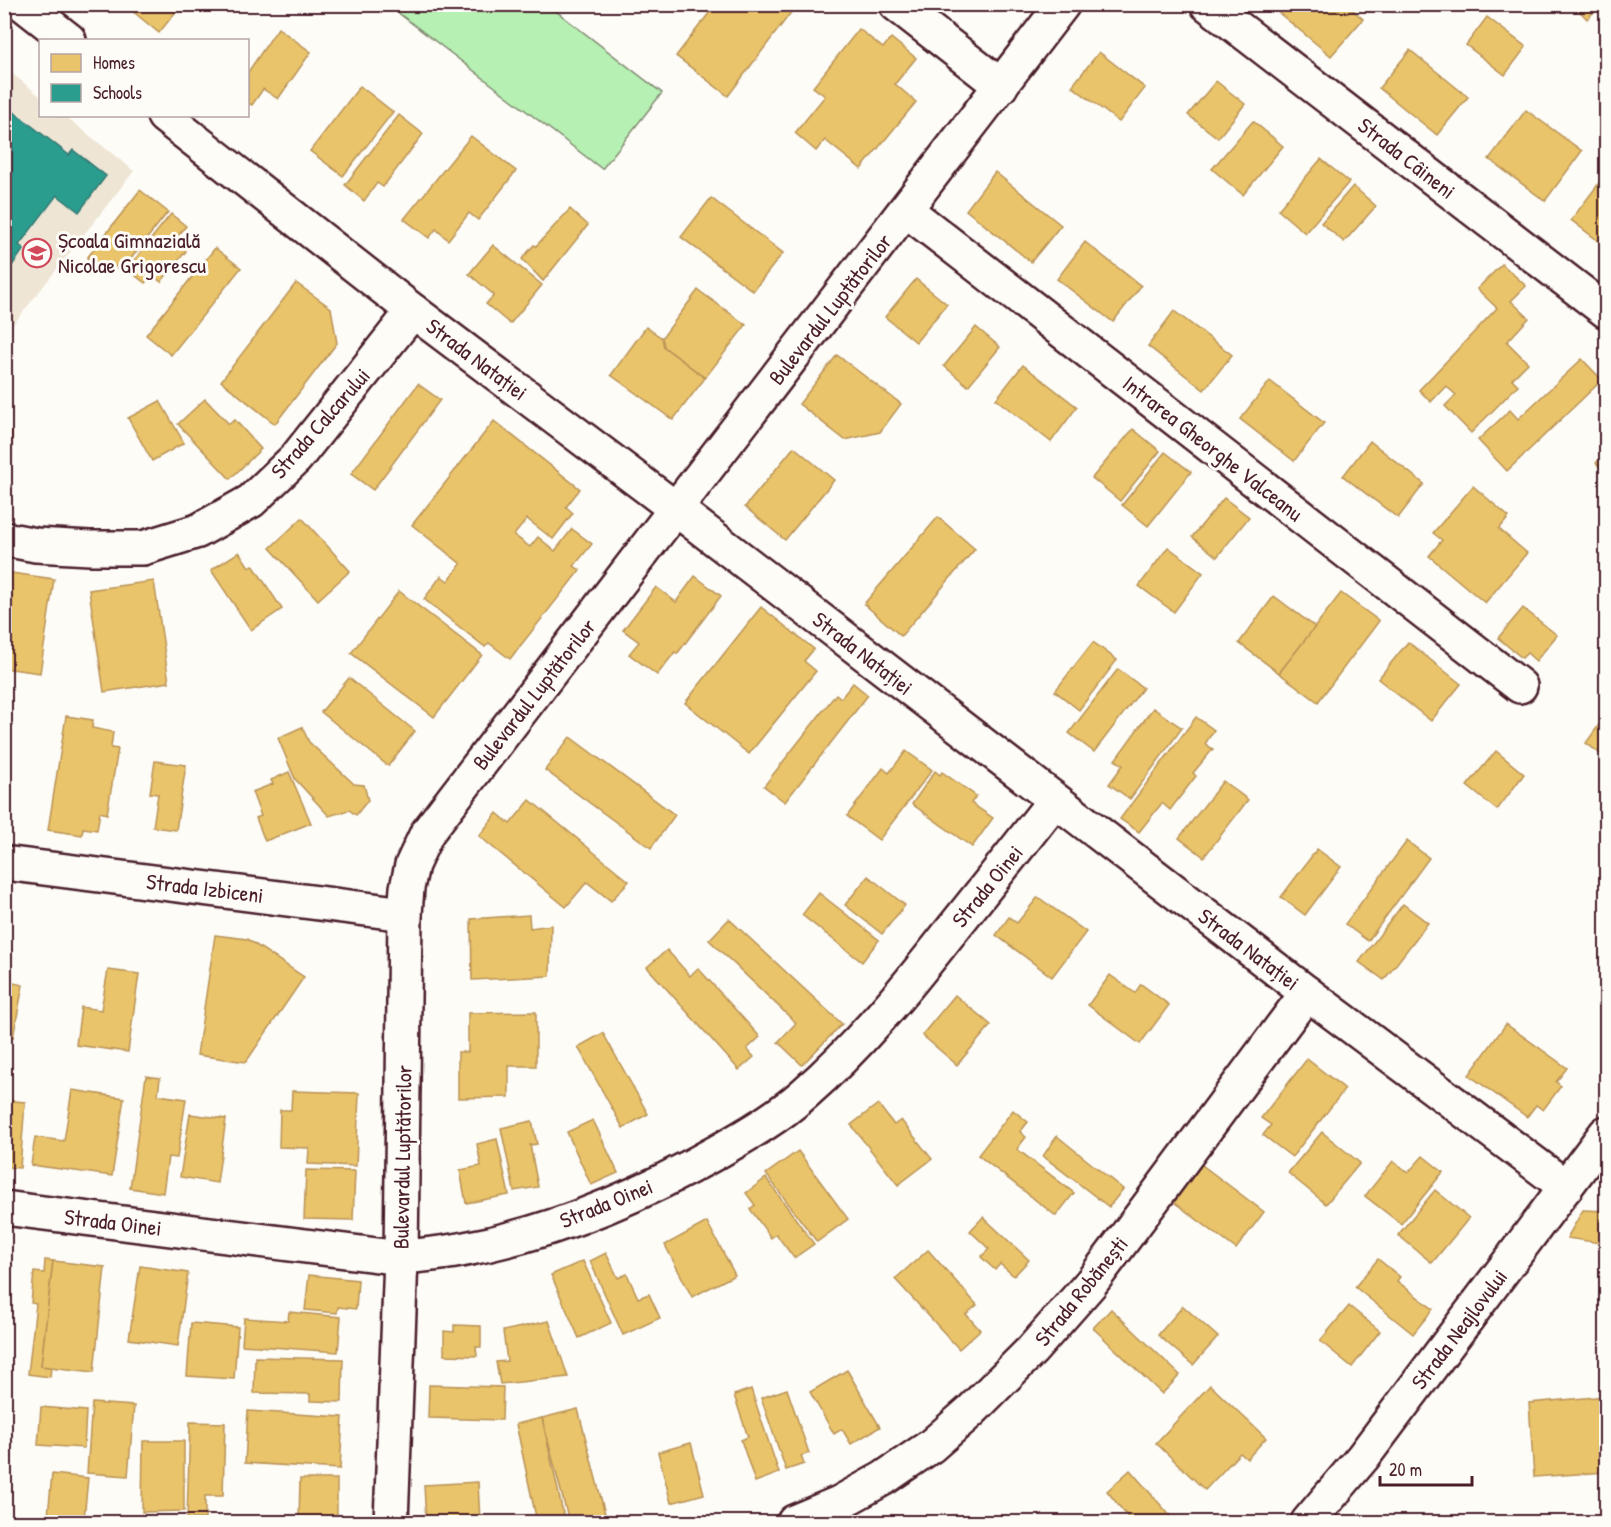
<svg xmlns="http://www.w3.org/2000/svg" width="1611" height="1527" font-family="'Patrick Hand',sans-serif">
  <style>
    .built { fill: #eee5d4 }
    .green { fill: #b6f0b3; stroke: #80886f; stroke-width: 1.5 }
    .homes { fill: #e9c46a; stroke: #b99257; stroke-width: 1.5 }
    .schools { fill: #2a9d8f; stroke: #347771; stroke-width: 1.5 }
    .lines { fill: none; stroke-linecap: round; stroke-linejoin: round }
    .minor-casing { stroke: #4a1f2b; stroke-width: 38 }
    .minor { stroke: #fdfcf7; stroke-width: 33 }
    .labels { text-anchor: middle; stroke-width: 6; stroke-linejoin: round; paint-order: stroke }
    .street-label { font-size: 22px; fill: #4a1f2b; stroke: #fdfcf7 }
    .poi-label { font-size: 22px; fill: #4a1f2b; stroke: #fdfcf7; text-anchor: start }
  </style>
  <rect width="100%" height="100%" fill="#fdfcf7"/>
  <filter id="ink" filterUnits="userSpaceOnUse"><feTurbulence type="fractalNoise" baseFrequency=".0167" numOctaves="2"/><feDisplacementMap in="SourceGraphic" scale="12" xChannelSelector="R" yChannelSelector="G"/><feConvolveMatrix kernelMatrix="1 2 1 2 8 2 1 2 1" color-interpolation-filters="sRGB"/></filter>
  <g filter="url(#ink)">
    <polygon class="built" points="5,68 40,96 40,116 65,116 134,171 5,335"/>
    <polygon class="green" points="388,5 548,5 662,93 602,169"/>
    <g class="homes">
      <polygon points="124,4 182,4 159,33"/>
      <polygon points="716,4 792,4 795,7 728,96 676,56"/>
      <polygon points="1278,4 1346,4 1363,19 1331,56 1274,9"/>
      <polygon points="1573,4 1606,4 1606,16 1598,8 1587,19"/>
      <polygon points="1487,17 1526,47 1505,75 1466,45"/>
      <polygon points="278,28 311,52 278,99 263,89 252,105 248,103 248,72"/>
      <polygon points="859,29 883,48 891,38 916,58 895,84 916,102 861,169 825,140 816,151 795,133 825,96 813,87"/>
      <polygon points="1410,50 1468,97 1437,135 1379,88"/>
      <polygon points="1099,52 1145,88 1119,122 1072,86"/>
      <polygon points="1216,81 1245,104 1218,138 1188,115"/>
      <polygon points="360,86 393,112 343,176 310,151"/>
      <polygon points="1526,110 1582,151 1545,201 1489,159"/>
      <polygon points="399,115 423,134 383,187 377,183 364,201 345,185"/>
      <polygon points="1253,121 1283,146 1243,195 1212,169"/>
      <polygon points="471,136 516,171 478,220 469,213 448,240 436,229 429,238 404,219"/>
      <polygon points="1321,159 1349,182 1305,233 1278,210"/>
      <polygon points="995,172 1061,225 1031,262 966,210"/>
      <polygon points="1606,174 1606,245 1605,246 1571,220"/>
      <polygon points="1353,186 1376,206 1344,242 1321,223"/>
      <polygon points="140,190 168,212 121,271 111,263 104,272 87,258"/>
      <polygon points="711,198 783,253 753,291 681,237"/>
      <polygon points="570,209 588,225 543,281 522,259 534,245 536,246"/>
      <polygon points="171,214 186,226 174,241 186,251 161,282 152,275 145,283 127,269"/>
      <polygon points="1085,242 1141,286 1113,322 1057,279"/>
      <polygon points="493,245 542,285 510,324 486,304 494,295 469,274"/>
      <polygon points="215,248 241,268 171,355 146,335"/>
      <polygon points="1502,264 1526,286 1511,301 1529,318 1507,342 1528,363 1512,379 1518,385 1471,433 1445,406 1456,395 1446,386 1431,402 1419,390 1497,308 1477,289"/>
      <polygon points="916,279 947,304 916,342 885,317"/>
      <polygon points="296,283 331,308 337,343 275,424 221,381"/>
      <polygon points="698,290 746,325 705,378 664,347 662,338"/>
      <polygon points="1174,311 1232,355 1204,390 1148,346"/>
      <polygon points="646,327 662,338 664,347 705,378 673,420 611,375"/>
      <polygon points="976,327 1000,347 968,386 944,366"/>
      <polygon points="837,355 901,404 880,432 845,440 799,404"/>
      <polygon points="1582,359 1602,380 1507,471 1478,440 1510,410 1518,419"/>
      <polygon points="1023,365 1077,407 1051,442 996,399"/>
      <polygon points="1270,381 1324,423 1294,461 1240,419"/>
      <polygon points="418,384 440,400 373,490 351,474"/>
      <polygon points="205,399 229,424 235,420 261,449 230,479 178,424"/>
      <polygon points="160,401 184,443 152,461 128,418"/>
      <polygon points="494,421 580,489 566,507 573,513 553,539 527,519 514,535 530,547 538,537 555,551 572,529 592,544 574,566 580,570 510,659 489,643 485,647 424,599 441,576 448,581 461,564 412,525"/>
      <polygon points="1133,429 1160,451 1120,501 1092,478"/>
      <polygon points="4,432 12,432 11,480 4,480"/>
      <polygon points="1370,441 1424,484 1398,518 1343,476"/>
      <polygon points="794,447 834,480 785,540 745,507"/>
      <polygon points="1165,452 1191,472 1148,526 1122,505"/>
      <polygon points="1606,453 1606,473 1596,463"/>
      <polygon points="1473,486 1509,517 1499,529 1527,553 1485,603 1429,556 1442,540 1433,533"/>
      <polygon points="1224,498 1249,517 1217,557 1192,537"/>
      <polygon points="938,517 975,549 901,636 864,604"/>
      <polygon points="302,518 350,571 318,600 270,548"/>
      <polygon points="1168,547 1203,573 1174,612 1139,586"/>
      <polygon points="239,552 249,567 253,565 282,609 251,630 211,570"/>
      <polygon points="4,572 54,579 40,673 4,668"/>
      <polygon points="695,576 721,596 677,654 675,652 657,675 629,654 639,642 623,630 656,587 676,602"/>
      <polygon points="154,581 169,682 104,692 89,590"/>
      <polygon points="399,591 482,655 434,717 351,653"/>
      <polygon points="1341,593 1379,621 1318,702 1279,673"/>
      <polygon points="1274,596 1315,627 1279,673 1239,643"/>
      <polygon points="761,607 814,649 804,661 816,671 749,754 685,703"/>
      <polygon points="1523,608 1557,635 1536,661 1527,653 1522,658 1498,638"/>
      <polygon points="1093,642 1117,660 1079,710 1055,691"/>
      <polygon points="1408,642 1461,684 1431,721 1378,679"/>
      <polygon points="1118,669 1143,688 1094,752 1069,733"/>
      <polygon points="349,678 415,731 388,766 321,712"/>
      <polygon points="853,683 868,695 785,802 764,786 836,694 841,698"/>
      <polygon points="1153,708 1182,728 1130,799 1109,784 1123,765 1115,760"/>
      <polygon points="1606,715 1606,758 1586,743"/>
      <polygon points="66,716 93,720 92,728 113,732 111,748 118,749 107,814 100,812 97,830 83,828 82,835 48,830"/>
      <polygon points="1196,717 1214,730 1205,744 1213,749 1193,773 1196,776 1170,810 1162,803 1139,832 1120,819"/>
      <polygon points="302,727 309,742 354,784 364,785 368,800 356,815 349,810 329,816 295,779 278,738"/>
      <polygon points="570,737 675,815 651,848 545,770"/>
      <polygon points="906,751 932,770 879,840 847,816 883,768 889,773"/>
      <polygon points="1496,751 1524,774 1497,810 1467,786"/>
      <polygon points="155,761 186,765 176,830 153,827 158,794 150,793"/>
      <polygon points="935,771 940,775 942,772 976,796 971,803 993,818 972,847 912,804"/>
      <polygon points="289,772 311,823 265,841 256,818 261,816 252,792 273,784 271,780"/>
      <polygon points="1223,781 1248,800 1204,857 1179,838"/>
      <polygon points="530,800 629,881 611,901 587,882 566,907 479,836 497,813 510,824"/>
      <polygon points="1407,841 1429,858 1368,941 1345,924"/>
      <polygon points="1317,849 1341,867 1305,915 1281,897"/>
      <polygon points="868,876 905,905 882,934 845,905"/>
      <polygon points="819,893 879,940 862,962 802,915"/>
      <polygon points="1038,897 1086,932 1052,977 996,935 1009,917 1017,923"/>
      <polygon points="1403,904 1428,923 1384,980 1359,962"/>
      <polygon points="529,915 530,928 551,925 550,976 472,980 471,919"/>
      <polygon points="729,919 842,1024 802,1065 778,1042 796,1023 709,940"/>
      <polygon points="215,935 247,939 304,977 246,1062 197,1055"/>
      <polygon points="667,950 690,976 698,968 760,1037 747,1049 754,1057 739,1070 647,967"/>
      <polygon points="108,970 139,974 128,1052 76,1045 81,1007 101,1010"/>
      <polygon points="1110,975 1135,993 1141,984 1169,1005 1140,1044 1088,1005"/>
      <polygon points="4,981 23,985 13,1038 4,1037"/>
      <polygon points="955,995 991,1025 957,1065 922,1035"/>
      <polygon points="536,1012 536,1066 509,1066 509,1097 458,1098 458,1052 468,1052 468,1013"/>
      <polygon points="1506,1024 1567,1068 1556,1082 1561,1086 1543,1110 1536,1105 1527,1117 1469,1075"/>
      <polygon points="603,1033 648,1114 623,1128 578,1047"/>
      <polygon points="1307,1059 1345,1089 1292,1157 1263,1135 1271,1125 1261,1118"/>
      <polygon points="146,1076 160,1078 158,1095 186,1099 177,1158 168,1157 163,1193 130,1188"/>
      <polygon points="72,1090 124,1098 112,1176 31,1165 35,1137 64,1141"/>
      <polygon points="292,1091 359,1093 356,1166 308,1164 309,1148 279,1147 280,1110 291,1110"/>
      <polygon points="4,1100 25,1102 20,1168 4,1167"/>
      <polygon points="878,1104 894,1125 901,1120 932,1159 898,1185 851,1125"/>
      <polygon points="1013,1110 1028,1122 1020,1132 1026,1137 1017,1149 1074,1193 1056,1216 978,1155"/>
      <polygon points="190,1114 226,1119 217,1183 180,1177"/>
      <polygon points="593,1120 618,1173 591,1185 567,1132"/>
      <polygon points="532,1121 537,1144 530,1145 538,1187 514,1191 501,1128"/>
      <polygon points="1322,1132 1360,1163 1326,1204 1288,1173"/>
      <polygon points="1057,1136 1123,1189 1109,1207 1043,1156"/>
      <polygon points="497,1139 509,1195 466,1203 460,1170 481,1166 477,1144"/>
      <polygon points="798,1151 848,1219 817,1242 766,1174"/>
      <polygon points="1423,1156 1443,1172 1401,1224 1365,1196 1393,1161 1408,1173"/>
      <polygon points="1198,1162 1264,1212 1236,1249 1170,1199"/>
      <polygon points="306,1170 355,1171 353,1220 304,1219"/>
      <polygon points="766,1178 814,1244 794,1258 776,1234 771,1238 750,1209 755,1205 746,1193"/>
      <polygon points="1435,1190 1469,1218 1432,1263 1398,1235"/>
      <polygon points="1583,1210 1606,1211 1606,1244 1567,1238"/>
      <polygon points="983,1217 1029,1260 1014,1276 1000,1264 995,1270 981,1257 989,1249 970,1231"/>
      <polygon points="707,1222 735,1275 692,1297 665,1245"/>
      <polygon points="928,1250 977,1305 966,1314 980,1330 959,1349 895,1279"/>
      <polygon points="606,1253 618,1278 627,1274 638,1298 649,1294 660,1318 623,1335 590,1261"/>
      <polygon points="1378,1259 1400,1277 1397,1281 1433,1309 1413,1334 1355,1287"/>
      <polygon points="45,1260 53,1261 41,1366 51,1367 50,1377 28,1374 36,1304 31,1303 34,1272 44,1273"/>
      <polygon points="53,1261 105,1267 94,1372 41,1366"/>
      <polygon points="583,1261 611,1323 579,1338 551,1275"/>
      <polygon points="140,1266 188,1273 178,1346 129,1339"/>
      <polygon points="309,1275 358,1280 356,1309 338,1307 337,1313 305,1310"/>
      <polygon points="1183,1306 1218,1337 1193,1365 1158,1335"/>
      <polygon points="1349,1306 1380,1331 1352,1367 1320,1341"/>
      <polygon points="1111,1309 1180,1375 1162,1394 1093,1328"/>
      <polygon points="289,1312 341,1317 338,1352 242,1345 244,1318 288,1321"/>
      <polygon points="549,1321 568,1377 500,1384 496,1362 507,1361 503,1331"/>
      <polygon points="191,1323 238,1327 234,1379 187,1376"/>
      <polygon points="454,1325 481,1326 481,1347 476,1347 477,1356 444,1355 444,1331 454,1332"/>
      <polygon points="255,1357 343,1359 342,1402 310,1401 310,1394 254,1393"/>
      <polygon points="847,1370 880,1427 851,1444 842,1429 834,1434 810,1392"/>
      <polygon points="429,1385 503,1387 502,1420 428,1418"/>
      <polygon points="1210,1385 1266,1438 1247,1459 1240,1453 1205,1490 1156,1443"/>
      <polygon points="751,1389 779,1473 755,1482 741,1440 748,1437 734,1395"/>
      <polygon points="787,1389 809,1453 801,1456 804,1464 786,1470 761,1398"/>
      <polygon points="1606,1396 1606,1472 1534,1477 1529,1403"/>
      <polygon points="92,1403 134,1406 128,1476 87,1473"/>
      <polygon points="41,1407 86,1411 84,1448 38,1445"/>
      <polygon points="578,1409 605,1514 569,1522 542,1418"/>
      <polygon points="248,1411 343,1417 340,1469 245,1463"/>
      <polygon points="542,1418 565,1522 537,1522 516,1424"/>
      <polygon points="190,1422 225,1423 223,1496 205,1496 205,1519 187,1519"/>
      <polygon points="143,1441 184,1441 184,1511 142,1512"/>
      <polygon points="691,1443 704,1494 671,1503 658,1452"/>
      <polygon points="1130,1470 1173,1519 1168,1522 1132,1522 1107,1491"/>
      <polygon points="52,1474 88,1478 84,1519 48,1516"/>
      <polygon points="300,1479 337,1479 337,1522 299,1522"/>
      <polygon points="478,1482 480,1522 426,1522 424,1485"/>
    </g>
    <polygon class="schools" points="4,104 69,155 73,150 106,176 79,212 57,195 19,245 24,249 6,274"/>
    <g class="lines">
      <g class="minor-casing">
        <g id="minor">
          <polyline points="23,4 69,40"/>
          <polyline points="896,4 1001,86"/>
          <polyline points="1207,4 1606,311"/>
          <polyline points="164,116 413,311 676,509 1307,993 1566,1187"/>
          <polyline points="906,210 1520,686"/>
          <polyline points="4,539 36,545 90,548 143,548 198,531 251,501 296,458 413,311"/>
          <polyline points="4,863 405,914"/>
          <path d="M 4,1208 L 401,1258 C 420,1255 440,1254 460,1250 C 550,1234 638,1197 717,1152 C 747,1135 778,1117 804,1094 C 858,1047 903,992 947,936 C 983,891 1019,846 1054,801"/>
          <polyline points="391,1522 401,1258 405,914 407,888 412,865 427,833 1063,4"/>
          <polyline points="794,1522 839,1503 884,1478 931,1446 971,1411 1032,1350 1091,1283 1307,993"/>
          <polyline points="1308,1522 1363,1457 1606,1133"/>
        </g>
      </g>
      <use href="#minor" class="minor"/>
    </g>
  </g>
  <defs>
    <g id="school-ring" transform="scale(1.5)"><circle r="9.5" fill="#fdfcf7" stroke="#d1495b" stroke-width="1.5"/><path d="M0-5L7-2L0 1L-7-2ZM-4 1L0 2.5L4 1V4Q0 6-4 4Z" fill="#d1495b"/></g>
  </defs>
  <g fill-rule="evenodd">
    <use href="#school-ring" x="37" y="253"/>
  </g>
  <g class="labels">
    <g class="street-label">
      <text transform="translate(1407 158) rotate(38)" y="8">Strada Câineni</text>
      <text transform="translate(830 309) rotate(-52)" y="8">Bulevardul Luptătorilor</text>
      <text transform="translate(477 359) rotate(37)" y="8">Strada Natației</text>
      <text transform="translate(320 423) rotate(-49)" y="8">Strada Calcarului</text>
      <text transform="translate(1213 448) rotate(38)" y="8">Intrarea Gheorghe Valceanu</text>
      <text transform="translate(863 653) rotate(38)" y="8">Strada Natației</text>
      <text transform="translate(534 694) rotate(-52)" y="8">Bulevardul Luptătorilor</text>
      <text transform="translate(987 886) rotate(-51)" y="8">Strada Oinei</text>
      <text transform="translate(205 888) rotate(7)" y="8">Strada Izbiceni</text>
      <text transform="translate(1249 949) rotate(37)" y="8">Strada Natației</text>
      <text transform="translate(402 1157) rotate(-89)" y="8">Bulevardul Luptătorilor</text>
      <text transform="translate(606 1203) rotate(-22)" y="8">Strada Oinei</text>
      <text transform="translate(113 1222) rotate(7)" y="8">Strada Oinei</text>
      <text transform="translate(1081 1291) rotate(-51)" y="8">Strada Robănești</text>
      <text transform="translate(1459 1329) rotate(-53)" y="8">Strada Neajlovului</text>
    </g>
    <g class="poi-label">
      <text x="58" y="248">Școala Gimnazială<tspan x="58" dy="25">Nicolae Grigorescu</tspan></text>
    </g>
  </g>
  <rect width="1611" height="1527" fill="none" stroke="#fdfcf7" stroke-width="24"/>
  <rect x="12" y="12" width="1587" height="1503" fill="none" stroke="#4a1f2b" stroke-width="2" filter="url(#ink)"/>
  <rect x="39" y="39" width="210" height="78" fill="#fdfcf7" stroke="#b5a4a5" stroke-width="1.5"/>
  <rect x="51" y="54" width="30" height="18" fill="#e9c46a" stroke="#b5a4a5" stroke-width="1.5"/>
  <text x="93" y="69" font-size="18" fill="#4a1f2b">Homes</text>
  <rect x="51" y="84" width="30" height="18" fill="#2a9d8f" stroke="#b5a4a5" stroke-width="1.5"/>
  <text x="93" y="99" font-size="18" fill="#4a1f2b">Schools</text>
  <path d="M1380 1476v9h92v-9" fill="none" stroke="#4a1f2b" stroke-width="3"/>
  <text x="1389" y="1476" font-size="18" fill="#4a1f2b" stroke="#fdfcf7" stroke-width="4.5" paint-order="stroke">20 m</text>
</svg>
